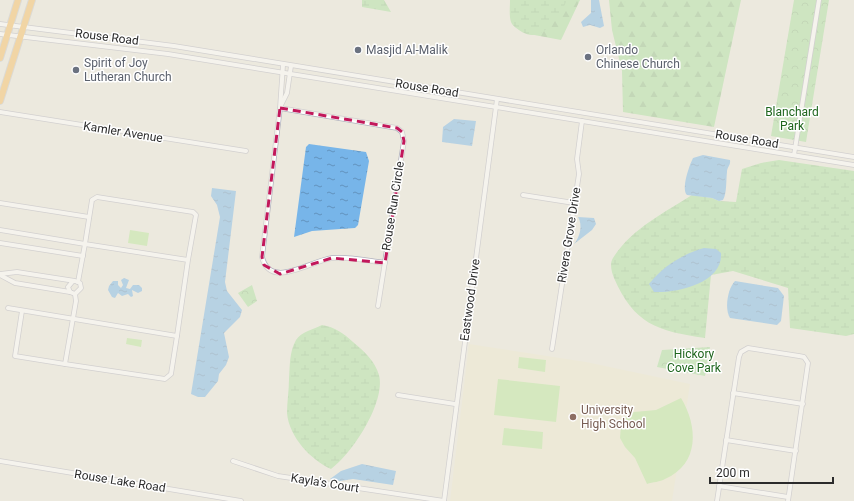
<svg xmlns="http://www.w3.org/2000/svg" width="854" height="501" font-family="Roboto,sans-serif">
  <style>
    .education { fill: #ede9cf }
    .forest { fill: url(#forest-firs) }
    .wetland { fill: url(#wetland-marsh) }
    .park { fill: url(#park-crowns) }
    .pitch { fill: #b8e79a }
    .water { fill: url(#water-ripples) }
    .lines { fill: none; stroke-linecap: round; stroke-linejoin: round }
    .minor-casing { stroke: #b2b2be; stroke-width: 5.5 }
    .highway-casing { stroke: #c8c8c8; stroke-width: 8 }
    .minor { stroke: #fff; stroke-width: 4 }
    .highway { stroke: #f6bd60; stroke-width: 6 }
    .marked { fill: none; stroke: #c2185b; stroke-width: 3; stroke-dasharray: 8 5; stroke-linejoin: round }
    .worship-dot { fill: #6b7280; stroke: #fff; stroke-width: 1.5 }
    .education-dot { fill: #8d6e63; stroke: #fff; stroke-width: 1.5 }
    .labels { text-anchor: middle; stroke-width: 3; stroke-linejoin: round; paint-order: stroke }
    .street-label { font-size: 12px; fill: #2b2b2b; stroke: #fff }
    .worship-label { font-size: 12px; fill: #5b616d; stroke: #fff; text-anchor: start }
    .park-label { font-size: 12px; fill: #1f661e; stroke: #fff }
    .education-label { font-size: 12px; fill: #785e54; stroke: #fff; text-anchor: start }
  </style>
  <defs>
    <pattern id="forest-firs" width="22" height="20" patternUnits="userSpaceOnUse"><rect width="22" height="20" fill="#a8e09e"/><path d="M5 1l3.5 6h-7zM16 11l3.5 6h-7z" fill="#91c088"/></pattern>
    <pattern id="wetland-marsh" width="20" height="14" patternUnits="userSpaceOnUse"><rect width="20" height="14" fill="#a8e09e"/><path d="M1 5h8M5 5V1M11 12h8M15 12V8" fill="none" stroke="#91c088"/></pattern>
    <pattern id="park-crowns" width="20" height="18" patternUnits="userSpaceOnUse"><rect width="20" height="18" fill="#a8e09e"/><path d="M2 6a3 3 0 1 1 6 0M12 15a3 3 0 1 1 6 0" fill="none" stroke="#91c088"/></pattern>
    <pattern id="water-ripples" width="26" height="14" patternUnits="userSpaceOnUse"><rect width="26" height="14" fill="#77b5e9"/><path d="M2 4q2-2 4 0t4 0M15 11q2-2 4 0t4 0" fill="none" stroke="#6293bd"/></pattern>
  </defs>
  <rect width="100%" height="100%" fill="#ece9de"/>
  <polygon class="education" points="469,344 586,362 690,384 672,501 450,501"/>
  <g class="forest">
    <polygon points="515,0 580,0 561,40 529,34"/>
    <polygon points="609,0 741,0 714,127 623,112 622,71 612,30"/>
  </g>
  <g class="wetland">
    <polygon points="362,0 384,0 391,12 362,7"/>
    <path d="M 510,0 L 567,0 C 560,16 543,44 522,32 C 518,29 513,27 511,22 C 509,16 510,6 510,0 Z"/>
    <path d="M 779,160 L 854,171 L 854,334 L 846,336 L 790,328 L 788,288 L 733,271 L 711,275 L 705,338 C 657,331 634,324 614,278 C 612,273 609,264 613,258 C 631,229 664,213 692,195 L 712,198 L 719,201 L 736,202 L 742,169 L 761,163 Z"/>
    <path d="M 322,325 C 335,327 343,333 353,342 C 364,351 375,361 379,375 C 386,402 352,454 331,469 C 311,460 289,437 287,413 C 287,402 289,390 289,379 C 290,367 289,352 296,340 C 301,332 314,329 322,325 Z"/>
  </g>
  <g class="park">
    <polygon points="794,0 829,0 806,142 771,136"/>
    <polygon points="252,285 257,301 248,307 238,293"/>
    <polygon points="710,347 705,376 657,367 662,350"/>
  </g>
  <g class="pitch">
    <polygon points="130,230 149,233 147,246 128,243"/>
    <polygon points="127,338 142,340 141,347 126,344"/>
    <polygon points="519,357 546,360 545,372 518,368"/>
    <polygon points="498,379 560,386 556,422 494,415"/>
    <path d="M 681,398 C 698,426 700,464 665,479 C 660,482 653,482 647,484 L 635,458 L 625,447 L 620,438 L 621,424 L 624,419 L 634,412 L 656,410 Z"/>
    <polygon points="504,428 543,432 542,449 502,445"/>
  </g>
  <g class="water">
    <polygon points="591,0 599,0 604,26 600,28 590,25 583,27 581,22 591,13"/>
    <polygon points="454,119 476,121 472,146 442,142 443,127"/>
    <polygon points="309,144 366,152 369,161 358,225 355,228 312,231 294,237 306,147"/>
    <path d="M 703,155 L 730,160 C 731,165 727,167 727,172 C 726,179 727,194 723,200 L 719,201 L 712,198 L 687,195 C 681,189 689,166 693,158 Z"/>
    <polygon points="212,188 236,191 225,282 227,291 242,310 240,317 224,333 229,357 226,365 219,374 218,381 205,397 198,397 191,394 220,217 217,205 211,196"/>
    <path d="M 578,217 L 594,218 L 596,224 L 592,230 L 574,244 C 580,237 583,225 578,217 Z"/>
    <path d="M 704,248 L 716,249 L 721,253 C 723,283 677,293 654,292 L 649,284 C 663,266 683,254 704,248 Z"/>
    <polygon points="124,278 129,280 126,288 130,289 133,285 139,285 142,288 142,291 138,293 132,290 133,296 131,297 128,294 122,296 118,293 115,298 112,297 108,290 109,286 113,281 118,281 118,285 121,288 123,285 121,280"/>
    <path d="M 735,281 L 778,288 L 784,296 L 781,321 L 777,325 L 730,318 C 724,308 728,288 735,281 Z"/>
    <polygon points="362,464 396,471 393,485 353,479 340,481 330,479 341,471"/>
  </g>
  <g class="lines">
    <g class="minor-casing">
      <g id="minor">
        <polyline points="0,24 174,46 854,157"/>
        <polyline points="0,34 168,54 854,165"/>
        <path d="M 283,65 L 280,108 L 262,257 C 270,290 310,261 332,258 C 349,256 368,261 385,263"/>
        <polyline points="281,105 287,93 291,66"/>
        <polyline points="280,108 397,128 402,132 404,141 378,306"/>
        <polyline points="0,112 246,151"/>
        <polyline points="794,155 819,0"/>
        <polyline points="523,195 574,203"/>
        <polyline points="0,203 89,217"/>
        <polyline points="0,230 85,244 78,282"/>
        <polyline points="0,243 83,256"/>
        <polyline points="0,274 17,272 75,281 80,283 81,288 75,294 70,292 68,287 73,281"/>
        <polyline points="0,275 15,283 70,292"/>
        <polyline points="8,308 177,336 188,260 85,244 92,200 97,197 193,212 196,215 188,260"/>
        <polyline points="22,311 15,356 65,364 76,301 75,294"/>
        <polyline points="552,349 579,174 577,159 582,121"/>
        <polyline points="65,364 165,379 171,374 177,336"/>
        <polyline points="733,393 803,404"/>
        <polyline points="398,395 455,404"/>
        <polyline points="726,440 796,451"/>
        <polyline points="0,461 241,501"/>
        <polyline points="233,461 278,476 444,501"/>
        <polyline points="719,486 788,497"/>
        <polyline points="444,501 497,99"/>
        <polyline points="717,501 739,357 741,352 748,348 799,356 804,357 808,363 788,501"/>
      </g>
    </g>
    <g class="highway-casing">
      <g id="highway">
        <polyline points="0,58 18,0"/>
        <polyline points="0,101 32,0"/>
      </g>
    </g>
    <use href="#minor" class="minor"/>
    <use href="#highway" class="highway"/>
  </g>
  <path d="M0 0H854V501H0ZM 280,108 L 397,128 L 402,132 L 404,141 L 385,263 L 332,258 L 280,274 L 264,265 L 262,257 Z" fill="#ece9de" fill-opacity=".55" fill-rule="evenodd"/>
  <path class="marked" d="M 280,108 L 397,128 L 402,132 L 404,141 L 385,263 L 332,258 L 280,274 L 264,265 L 262,257 Z"/>
  <g class="worship-dot">
    <circle cx="358" cy="50" r="4"/>
    <circle cx="588" cy="57" r="4"/>
    <circle cx="76" cy="70" r="4"/>
  </g>
  <circle class="education-dot" cx="573" cy="417" r="4"/>
  <g class="labels">
    <g class="street-label">
      <text transform="translate(107 37) rotate(7)" y="4">Rouse Road</text>
      <text transform="translate(427 88) rotate(9)" y="4">Rouse Road</text>
      <text transform="translate(123 132) rotate(9)" y="4">Kamler Avenue</text>
      <text transform="translate(747 139) rotate(9)" y="4">Rouse Road</text>
      <text transform="translate(393 206) rotate(-81)" y="4">Rouse Run Circle</text>
      <text transform="translate(569 235) rotate(-81)" y="4">Rivera Grove Drive</text>
      <text transform="translate(470 300) rotate(-82)" y="4">Eastwood Drive</text>
      <text transform="translate(120 481) rotate(9)" y="4">Rouse Lake Road</text>
      <text transform="translate(325 483) rotate(9)" y="4">Kayla's Court</text>
    </g>
    <g class="worship-label">
      <text x="366" y="54">Masjid Al-Malik</text>
      <text x="596" y="54">Orlando<tspan x="596" dy="14">Chinese Church</tspan></text>
      <text x="84" y="67">Spirit of Joy<tspan x="84" dy="14">Lutheran Church</tspan></text>
    </g>
    <g class="park-label">
      <text x="792" y="116">Blanchard<tspan x="792" dy="14">Park</tspan></text>
      <text x="694" y="358">Hickory<tspan x="694" dy="14">Cove Park</tspan></text>
    </g>
    <g class="education-label">
      <text x="581" y="414">University<tspan x="581" dy="14">High School</tspan></text>
    </g>
  </g>
  <path d="M710 477v6h123v-6" fill="none" stroke="#2b2b2b" stroke-width="2"/>
  <text x="716" y="477" font-size="12" fill="#2b2b2b" stroke="#ffffff" stroke-width="3" paint-order="stroke">200 m</text>
</svg>
